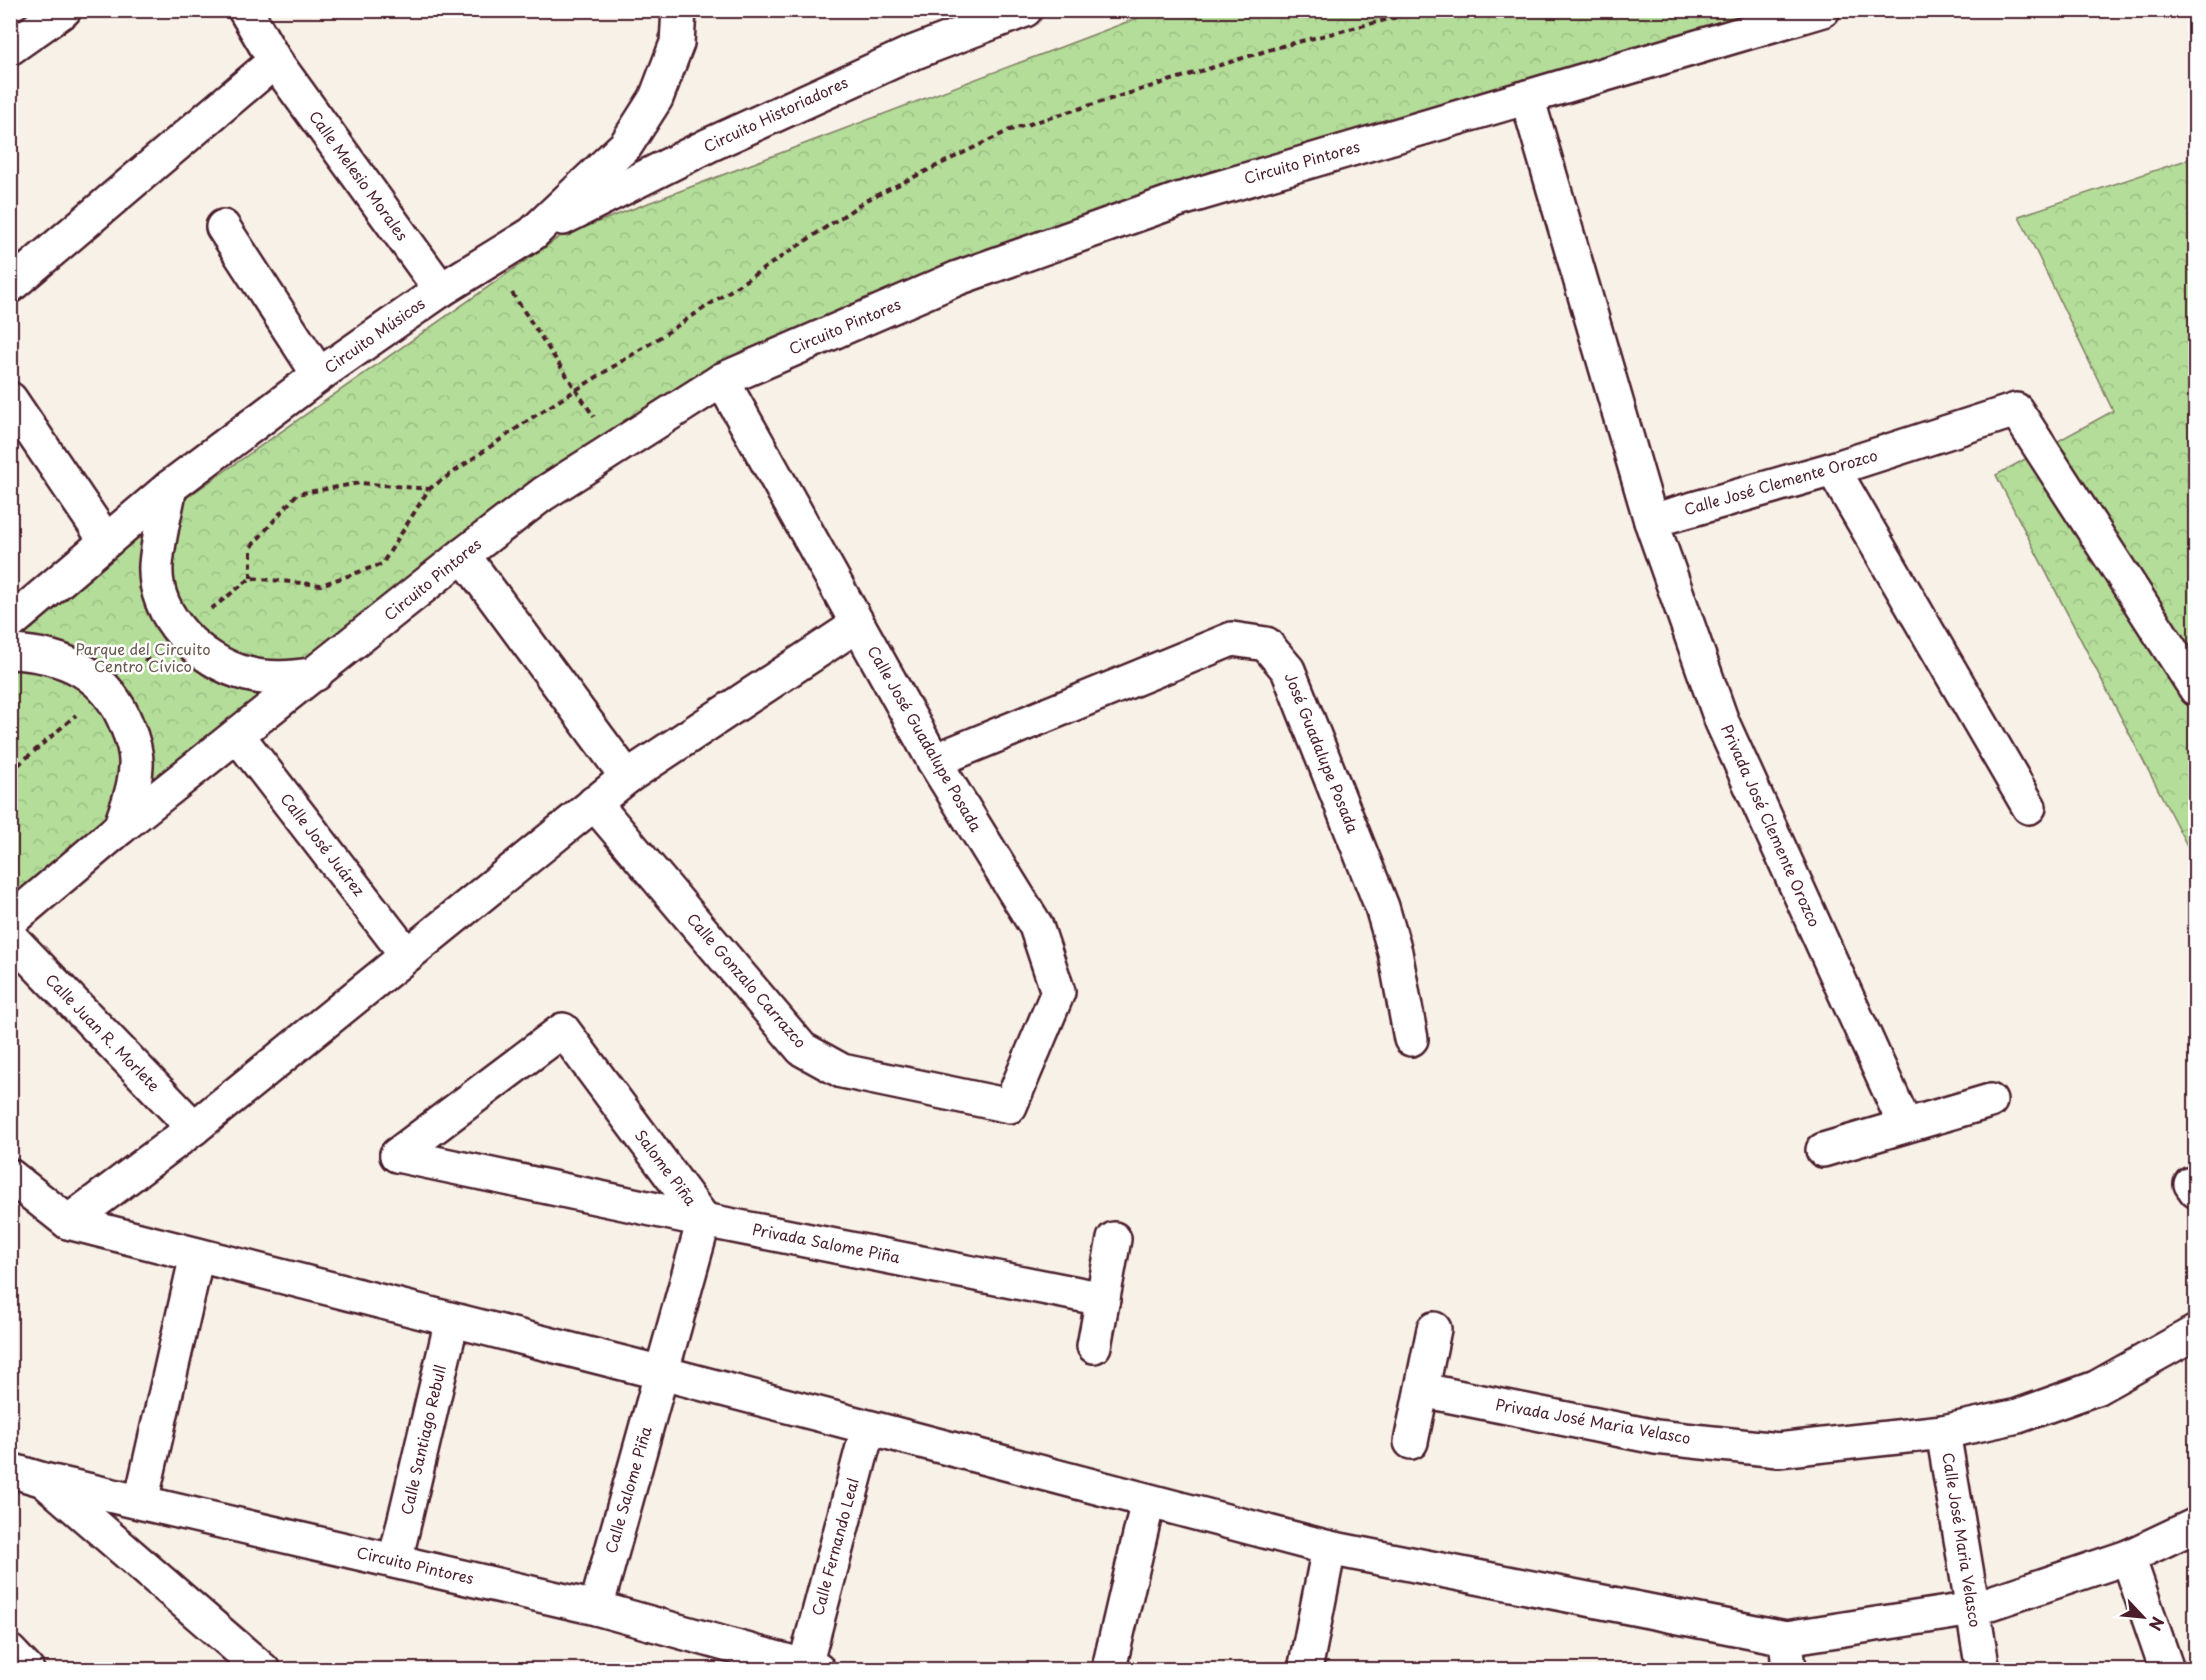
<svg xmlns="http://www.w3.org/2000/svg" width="2206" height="1680" font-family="'Playpen Sans',sans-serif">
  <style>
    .park { fill: url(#park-crowns); stroke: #7f7e62; stroke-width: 1.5 }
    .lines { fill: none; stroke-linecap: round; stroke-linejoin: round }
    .street-casing { stroke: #4a1f2b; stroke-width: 38 }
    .secondary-casing { stroke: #4a1f2b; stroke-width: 38 }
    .primary-casing { stroke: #4a1f2b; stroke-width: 38 }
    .path { stroke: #4a1f2b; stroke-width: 4; stroke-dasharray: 6 4.5; stroke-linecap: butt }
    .street { stroke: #fff; stroke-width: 33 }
    .secondary { stroke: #fff; stroke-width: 33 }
    .primary { stroke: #fff; stroke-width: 33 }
    .labels { text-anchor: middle; stroke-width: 5; stroke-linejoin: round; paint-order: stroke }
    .street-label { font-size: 15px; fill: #4a1f2b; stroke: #fff }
    .park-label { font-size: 15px; fill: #6a584c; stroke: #fff }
  </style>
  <defs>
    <pattern id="park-crowns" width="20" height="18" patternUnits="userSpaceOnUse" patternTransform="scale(1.5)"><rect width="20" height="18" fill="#b4dd99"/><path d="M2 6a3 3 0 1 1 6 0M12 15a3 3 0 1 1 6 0" fill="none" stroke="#9cbd84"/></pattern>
  </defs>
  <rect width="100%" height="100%" fill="#f8f1e8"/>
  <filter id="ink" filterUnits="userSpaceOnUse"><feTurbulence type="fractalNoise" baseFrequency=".0167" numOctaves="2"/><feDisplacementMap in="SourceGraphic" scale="12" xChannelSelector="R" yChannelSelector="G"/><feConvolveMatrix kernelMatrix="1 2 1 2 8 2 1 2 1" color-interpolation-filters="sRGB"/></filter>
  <g filter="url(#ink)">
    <g class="park">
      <polygon points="1156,11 1762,11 1180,194 720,367 11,904 10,634 76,575 561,236"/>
      <polygon points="2195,157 2195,861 1996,475 2113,411 2019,216"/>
    </g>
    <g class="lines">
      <g class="street-casing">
        <g id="street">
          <polyline points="245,10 275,61 441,290"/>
          <polyline points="10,48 64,10"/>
          <polyline points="1527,97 1651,521 1722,722 1905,1125"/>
          <polyline points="223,227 319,375"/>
          <polyline points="10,286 275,61"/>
          <polyline points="10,399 106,541"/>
          <polyline points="1833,469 2029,807"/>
          <polyline points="1651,521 1833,469 2016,410 2196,689"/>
          <polyline points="463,555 627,777"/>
          <polyline points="238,736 406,954"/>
          <polyline points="934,761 1232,639 1266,644 1288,670 1382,907 1395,952 1411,1039"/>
          <polyline points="594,803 802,1049 842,1071 1010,1106 1058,992 1036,926 934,761 722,380"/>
          <polyline points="10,937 194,1128"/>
          <polyline points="1823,1150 1990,1101"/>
          <polyline points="397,1155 704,1220 1103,1299"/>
          <polyline points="397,1155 563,1030 704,1220"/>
          <polyline points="10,1176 68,1222 662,1373 1329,1548 1786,1638 1973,1609 2128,1557 2196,1525"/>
          <polyline points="2191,1184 2196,1191"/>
          <polyline points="68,1222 194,1128 627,777 857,625"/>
          <polyline points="1094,1346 1114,1239"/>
          <polyline points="1422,1390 1656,1437 1778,1450 1943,1432 2018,1416 2096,1388 2196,1332"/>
          <polyline points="1943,1432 1983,1670"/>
          <polyline points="1411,1442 1434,1329"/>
          <polyline points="10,1470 44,1480 596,1608 818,1670"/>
          <polyline points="47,1483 263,1670"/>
          <polyline points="141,1502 197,1255"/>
          <polyline points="2128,1557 2167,1670"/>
          <polyline points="395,1561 452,1320"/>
          <polyline points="596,1608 704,1220"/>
          <polyline points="1786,1638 1789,1670"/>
          <polyline points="10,1652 27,1670"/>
          <polyline points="1110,1664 1148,1501"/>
          <polyline points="805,1666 868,1428"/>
          <polyline points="1305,1670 1329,1548"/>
        </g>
      </g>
      <g class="secondary-casing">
        <g id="secondary">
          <polyline points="563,218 709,145 907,55 1025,10"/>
          <polyline points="10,623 170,487 319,375 441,290 532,234 626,145 656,98 677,43 679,10"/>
          <polyline points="10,921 120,828 463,555 543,494 722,380 958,278 1178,200 1823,10"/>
        </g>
      </g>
      <g class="primary-casing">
        <g id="primary">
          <path d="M 170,487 C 165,513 158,539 156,565 C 153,616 200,662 247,674 C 270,680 292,678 316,674"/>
          <path d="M 10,652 C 64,654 107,673 127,726 C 132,738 137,752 136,766 C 135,788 127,808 120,828"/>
        </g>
      </g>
      <g class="path">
        <polyline points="512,293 594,417"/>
        <polyline points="251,578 251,547 297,494 360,483 429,489"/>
        <polyline points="211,609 251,578 321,585 382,564 429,489 533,417 662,336 867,200 1010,130 1282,46 1425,10"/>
        <polyline points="136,668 151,656"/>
        <polyline points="10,772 76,715"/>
      </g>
      <use href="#street" class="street"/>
      <use href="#secondary" class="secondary"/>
      <use href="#primary" class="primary"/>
    </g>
  </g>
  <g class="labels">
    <g class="street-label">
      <text transform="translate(776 115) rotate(-25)" y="5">Circuito Historiadores</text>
      <text transform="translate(1302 163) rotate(-16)" y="5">Circuito Pintores</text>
      <text transform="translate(358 176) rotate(54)" y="5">Calle Melesio Morales</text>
      <text transform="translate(845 327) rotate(-23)" y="5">Circuito Pintores</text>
      <text transform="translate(375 336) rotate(-35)" y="5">Circuito Músicos</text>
      <text transform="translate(1781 483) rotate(-16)" y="5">Calle José Clemente Orozco</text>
      <text transform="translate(433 580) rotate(-39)" y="5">Circuito Pintores</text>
      <text transform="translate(924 739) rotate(60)" y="5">Calle José Guadalupe Posada</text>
      <text transform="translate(1321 753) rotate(68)" y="5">José Guadalupe Posada</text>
      <text transform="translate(1770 826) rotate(66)" y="5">Privada José Clemente Orozco</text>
      <text transform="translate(322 845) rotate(52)" y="5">Calle José Juárez</text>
      <text transform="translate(746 981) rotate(49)" y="5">Calle Gonzalo Carrazco</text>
      <text transform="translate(102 1033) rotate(46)" y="5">Calle Juan R. Morlete</text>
      <text transform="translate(665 1168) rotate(53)" y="5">Salome Piña</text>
      <text transform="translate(826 1244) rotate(11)" y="5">Privada Salome Piña</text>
      <text transform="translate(1593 1422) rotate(10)" y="5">Privada José Maria Velasco</text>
      <text transform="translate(424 1440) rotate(-77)" y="5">Calle Santiago Rebull</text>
      <text transform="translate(629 1490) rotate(-74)" y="5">Calle Salome Piña</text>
      <text transform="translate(1961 1540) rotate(81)" y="5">Calle José Maria Velasco</text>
      <text transform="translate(836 1547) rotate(-75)" y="5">Calle Fernando Leal</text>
      <text transform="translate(415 1566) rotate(13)" y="5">Circuito Pintores</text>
    </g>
    <g class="park-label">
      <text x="143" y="655">Parque del Circuito<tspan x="143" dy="17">Centro Cívico</tspan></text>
    </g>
  </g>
  <rect width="2206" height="1680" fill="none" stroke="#fff" stroke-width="36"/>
  <rect x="18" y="18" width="2170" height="1644" fill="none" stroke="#4a1f2b" stroke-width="2" filter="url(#ink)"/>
  <g transform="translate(2143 1617) rotate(116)" stroke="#ffffff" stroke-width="4.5" paint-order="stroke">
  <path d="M0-4.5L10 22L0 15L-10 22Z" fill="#4a1f2b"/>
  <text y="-9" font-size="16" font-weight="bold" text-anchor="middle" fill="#4a1f2b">N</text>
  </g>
</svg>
